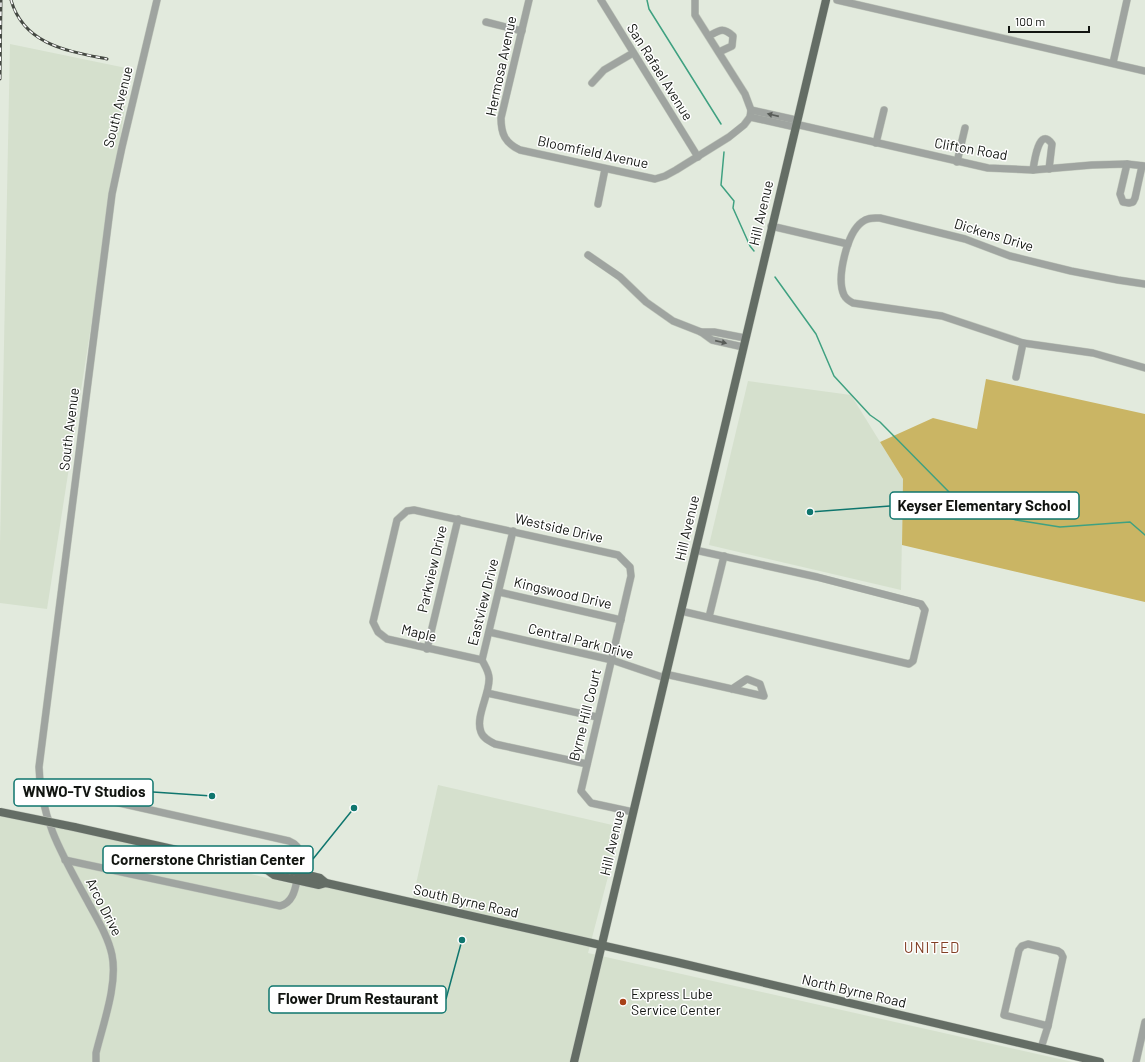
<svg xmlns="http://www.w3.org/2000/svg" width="1145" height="1062" font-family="Barlow,sans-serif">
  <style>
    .built { fill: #d5e0cd }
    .forest { fill: #cab564 }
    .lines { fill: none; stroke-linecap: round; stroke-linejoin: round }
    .stream { stroke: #3fa181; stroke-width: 1.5 }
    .minor-casing { stroke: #c1c8bc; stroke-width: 8 }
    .major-casing { stroke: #c1c8bc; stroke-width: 9 }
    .minor { stroke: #9fa4a0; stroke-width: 7 }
    .major { stroke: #646d65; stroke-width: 8 }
    .rail-casing { stroke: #454943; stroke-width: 3 }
    .rail { stroke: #fff; stroke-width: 1.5; stroke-dasharray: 4.5; stroke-linecap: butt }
    .major-bridge-casing { stroke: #c1c8bc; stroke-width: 9; stroke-linecap: butt }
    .major-bridge { stroke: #646d65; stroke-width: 8 }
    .oneway { fill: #585c58 }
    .poi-dot { fill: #a74116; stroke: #fff; stroke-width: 1.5 }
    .labels { text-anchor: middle; stroke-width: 3; stroke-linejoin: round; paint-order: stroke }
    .street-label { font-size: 14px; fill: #121511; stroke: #fff }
    .poi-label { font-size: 14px; fill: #121511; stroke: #fff; text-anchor: start }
    .neighbourhood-label { font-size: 15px; letter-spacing: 1px; fill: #823f25; stroke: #fff }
    .leader { fill: none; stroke: #0f766e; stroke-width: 1.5 }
    .callout-dot { fill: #0f766e; stroke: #fff; stroke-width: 1.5 }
    .callout { fill: #fff; stroke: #0f766e; stroke-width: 1.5 }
    .callout-label { font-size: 15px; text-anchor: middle; font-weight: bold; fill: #121511 }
  </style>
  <rect width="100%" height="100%" fill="#e2eadd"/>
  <g class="built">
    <polygon points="10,44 131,69 47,609 0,603 0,546"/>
    <polygon points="748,381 851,395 903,479 901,590 709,545"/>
    <polygon points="438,785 621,827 588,953 1073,1062 0,1062 0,812 295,885 352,889 412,902"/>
  </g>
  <polygon class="forest" points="986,379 1145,414 1145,602 902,545 903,479 880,442 933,418 977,429"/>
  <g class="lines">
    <g class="stream">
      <polyline points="647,0 649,9 721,124"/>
      <polyline points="724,152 721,185 734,201 733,208 750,246 754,251"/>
      <polyline points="775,277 816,334 834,376 870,415 880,422 950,493 977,517 991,512 1016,520 1060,527 1130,522 1145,535"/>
    </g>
    <g class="minor-casing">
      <g id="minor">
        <path d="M 529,0 L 501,118 C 501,134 505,143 520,150 L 655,179 L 665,176 L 676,170 L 729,137 L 744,125 L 750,117 L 751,110 L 745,94 L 695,15 L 695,0"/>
        <polyline points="601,0 698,157"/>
        <polyline points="837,0 1145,71"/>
        <polyline points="486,22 522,31"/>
        <path d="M 709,36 C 720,30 723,27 733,36 L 732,46 L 719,52"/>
        <polyline points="1113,63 1127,0"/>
        <polyline points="592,83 604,70 633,53"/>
        <polyline points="751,110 796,120"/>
        <polyline points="750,117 795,127"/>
        <polyline points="795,124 988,168 1033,170 1092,165 1127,164 1145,166"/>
        <polyline points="876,143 884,110"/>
        <polyline points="957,162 965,128"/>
        <polyline points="1127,164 1120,194 1123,202 1129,203 1133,202 1135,198 1142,166"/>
        <path d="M 1033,170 C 1034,163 1039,125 1052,144 L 1049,169"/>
        <polyline points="598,204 605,169"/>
        <polyline points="771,226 848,244"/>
        <polyline points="588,255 620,277 646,302 673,321 701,332 712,340 743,347"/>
        <path d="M 1145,284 L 1118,280 L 1071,271 L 1010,256 L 965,239 L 880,218 C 874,218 868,217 862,222 C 847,233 836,278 844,295 C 846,299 849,301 853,303 L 942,316 L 1023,343 L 1093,353 L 1145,368"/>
        <polyline points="701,332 714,332 745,338"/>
        <polyline points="1016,377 1023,343"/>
        <path d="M 513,531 L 482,660 C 485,666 490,673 489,680 C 489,695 475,718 481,732 C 483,738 489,741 495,744 L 587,764"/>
        <polyline points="499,592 621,620"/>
        <polyline points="681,611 909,664 913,661 925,610 921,604 817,577 695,550"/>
        <polyline points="709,617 724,556"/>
        <polyline points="489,632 612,660 665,678"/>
        <polyline points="427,649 458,519"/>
        <polyline points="482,660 387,639 378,632 373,622 397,520 407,511 414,510 618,555 630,567 631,576 581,791 591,803 633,812"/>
        <polyline points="665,674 764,696 760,684 747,679 732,689"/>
        <polyline points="487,693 597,717"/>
        <path d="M 39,785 L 289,841 C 304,847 301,860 298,873"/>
        <path d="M 65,860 L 280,906 C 292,903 295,891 297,880"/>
        <polygon points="1028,944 1058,951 1061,953 1063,957 1048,1026 1004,1015 1019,950 1022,946"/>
        <polyline points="1041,1048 1048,1026"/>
        <path d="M 96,1062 L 96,1053 C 103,1024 118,984 112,955 C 108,936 97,919 88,902 C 64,858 40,819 39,767 L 112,194 L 122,147 L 157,0"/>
        <polyline points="1136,1062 1145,1022"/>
      </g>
    </g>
    <g class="major-casing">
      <g id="major">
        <polyline points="74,827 267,870 274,875 319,885 326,883 676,962 1100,1062"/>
        <polyline points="267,870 276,867 320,878 326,883"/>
        <polyline points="574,1062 826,0"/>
      </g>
    </g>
    <use href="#minor" class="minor"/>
    <use href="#major" class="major"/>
    <g class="rail-casing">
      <g id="rail">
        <path d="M 11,0 C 24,45 68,51 107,59"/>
        <polyline points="0,79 1,0"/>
      </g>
    </g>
    <use href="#rail" class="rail"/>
    <g class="major-bridge-casing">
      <polyline id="major-bridge" points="0,812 74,827"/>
    </g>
    <use href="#major-bridge" class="major-bridge"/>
  </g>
  <defs><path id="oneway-solid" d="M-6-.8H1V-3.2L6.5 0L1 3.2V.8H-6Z"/></defs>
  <g class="oneway">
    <use href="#oneway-solid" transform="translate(773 115) rotate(-167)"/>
    <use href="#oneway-solid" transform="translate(721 342) rotate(13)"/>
  </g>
  <circle class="poi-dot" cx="623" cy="1002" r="4"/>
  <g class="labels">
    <g class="street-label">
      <text transform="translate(501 66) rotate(-78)" y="5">Hermosa Avenue</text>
      <text transform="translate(660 72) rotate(58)" y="5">San Rafael Avenue</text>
      <text transform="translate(118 107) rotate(-76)" y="5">South Avenue</text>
      <text transform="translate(971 149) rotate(10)" y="5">Clifton Road</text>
      <text transform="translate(593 152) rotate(12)" y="5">Bloomfield Avenue</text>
      <text transform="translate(761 213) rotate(-77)" y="5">Hill Avenue</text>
      <text transform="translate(994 235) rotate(17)" y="5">Dickens Drive</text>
      <text transform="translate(69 429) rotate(-83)" y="5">South Avenue</text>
      <text transform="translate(559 528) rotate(13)" y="5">Westside Drive</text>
      <text transform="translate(687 528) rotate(-77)" y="5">Hill Avenue</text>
      <text transform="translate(432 569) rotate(-77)" y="5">Parkview Drive</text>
      <text transform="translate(563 593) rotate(13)" y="5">Kingswood Drive</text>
      <text transform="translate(483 602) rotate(-76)" y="5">Eastview Drive</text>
      <text transform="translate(419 633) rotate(13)" y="5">Maple</text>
      <text transform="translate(581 641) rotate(14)" y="5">Central Park Drive</text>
      <text transform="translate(585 715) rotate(-76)" y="5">Byrne Hill Court</text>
      <text transform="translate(612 843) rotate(-77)" y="5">Hill Avenue</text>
      <text transform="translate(466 901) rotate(13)" y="5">South Byrne Road</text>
      <text transform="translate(104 907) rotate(63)" y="5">Arco Drive</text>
      <text transform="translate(854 991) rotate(13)" y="5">North Byrne Road</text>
    </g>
    <g class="poi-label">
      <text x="631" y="999">Express Lube<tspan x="631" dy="16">Service Center</tspan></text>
    </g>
    <g class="neighbourhood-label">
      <text x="932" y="953">UNITED</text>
    </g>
  </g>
  <path class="leader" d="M810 512L890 506M212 796L153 792M354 808L313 859M462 940L446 999"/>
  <g class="callout-dot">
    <circle cx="810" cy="512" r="4"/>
    <circle cx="212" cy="796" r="4"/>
    <circle cx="354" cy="808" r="4"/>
    <circle cx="462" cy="940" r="4"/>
  </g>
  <g class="callout">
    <rect x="890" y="492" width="189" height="27" rx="4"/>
    <rect x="14" y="779" width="139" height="27" rx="4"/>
    <rect x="103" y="846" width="210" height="27" rx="4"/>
    <rect x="269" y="986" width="177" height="27" rx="4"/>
  </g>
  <g class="callout-label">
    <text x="984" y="511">Keyser Elementary School</text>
    <text x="84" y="797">WNWO-TV Studios</text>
    <text x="208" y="865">Cornerstone Christian Center</text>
    <text x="358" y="1004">Flower Drum Restaurant</text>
  </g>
  <path d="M1009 26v6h80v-6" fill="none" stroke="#121511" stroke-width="2"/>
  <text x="1015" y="26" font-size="12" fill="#121511" stroke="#ffffff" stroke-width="3" paint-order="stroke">100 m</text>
</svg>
